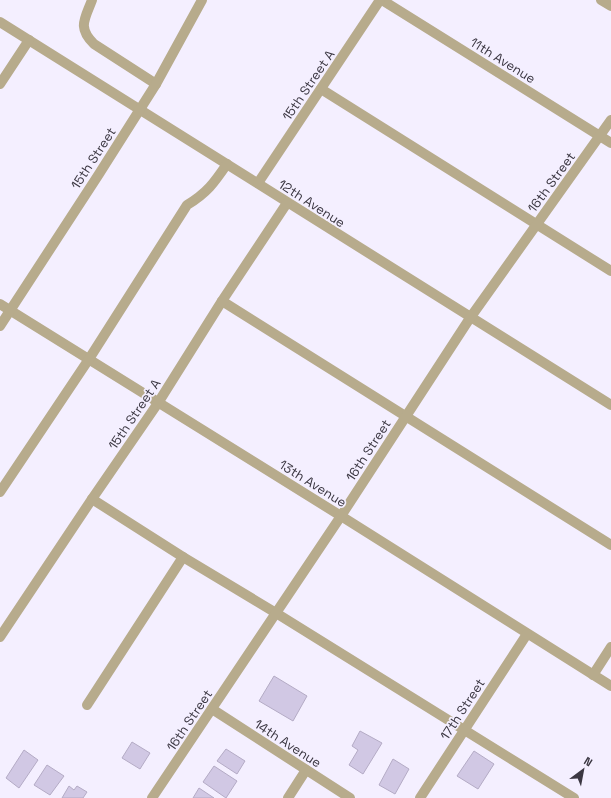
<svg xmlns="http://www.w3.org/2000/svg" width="611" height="798" font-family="'Space Grotesk',sans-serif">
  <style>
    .building { fill: #d1c8e4; stroke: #b4abc5 }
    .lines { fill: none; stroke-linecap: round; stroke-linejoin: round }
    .minor { stroke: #b7ab8c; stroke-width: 10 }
    .labels { text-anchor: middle; stroke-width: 3.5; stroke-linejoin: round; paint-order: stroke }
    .street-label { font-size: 13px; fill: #3b3742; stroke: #f4efff }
  </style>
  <rect width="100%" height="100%" fill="#f4efff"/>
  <g class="building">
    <polygon points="274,676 307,696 293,721 259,701"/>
    <polygon points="360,731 382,743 363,774 349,765 358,750 352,746"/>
    <polygon points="132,742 150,753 140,769 122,758"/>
    <polygon points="226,749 245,761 237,774 217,761"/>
    <polygon points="24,750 38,760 19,788 6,778"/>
    <polygon points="474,751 494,764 478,789 457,776"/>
    <polygon points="393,759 409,769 395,794 379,785"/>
    <polygon points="47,765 64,776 50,795 34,785"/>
    <polygon points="214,766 237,781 226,798 203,782"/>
    <polygon points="69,786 74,790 77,786 87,792 83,798 62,798"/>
    <polygon points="199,788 214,798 193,798"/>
  </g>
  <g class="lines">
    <g class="minor">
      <path d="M 92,0 C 85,19 77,27 94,44 L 156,84"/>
      <polyline points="382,0 611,143"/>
      <polyline points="601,0 611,6"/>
      <polyline points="0,22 611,405"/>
      <polyline points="0,84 29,40"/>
      <polyline points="321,89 611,271"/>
      <polyline points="258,183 380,0"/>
      <polyline points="222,301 611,545"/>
      <polyline points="0,304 341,516 611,686"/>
      <polyline points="0,326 99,174 156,84 202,0"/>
      <path d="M 0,492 L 89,359 L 187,205 C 207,193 214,183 227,164"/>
      <polyline points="92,499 183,557 276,613 574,798"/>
      <polyline points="0,637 92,499 158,403 222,301 287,203"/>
      <polyline points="593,675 611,647"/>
      <polyline points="87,705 183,557"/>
      <polyline points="212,709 350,798"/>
      <polyline points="152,798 341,516 470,318 611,120"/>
      <polyline points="288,798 306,770"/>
      <polyline points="420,798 527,634"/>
    </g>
  </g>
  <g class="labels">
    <g class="street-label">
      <text transform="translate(503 60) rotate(32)" y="5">11th Avenue</text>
      <text transform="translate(308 85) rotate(-56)" y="5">15th Street A</text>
      <text transform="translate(93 158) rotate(-57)" y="5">15th Street</text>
      <text transform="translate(551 182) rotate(-54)" y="5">16th Street</text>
      <text transform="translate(312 203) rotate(33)" y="5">12th Avenue</text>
      <text transform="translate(134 414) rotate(-56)" y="5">15th Street A</text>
      <text transform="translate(368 450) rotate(-57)" y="5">16th Street</text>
      <text transform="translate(313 483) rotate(32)" y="5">13th Avenue</text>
      <text transform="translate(462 709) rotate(-57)" y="5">17th Street</text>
      <text transform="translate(189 720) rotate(-56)" y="5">16th Street</text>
      <text transform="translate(288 743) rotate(33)" y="5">14th Avenue</text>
    </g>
  </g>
  <g transform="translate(583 770) rotate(32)" stroke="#f4efff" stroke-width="3" paint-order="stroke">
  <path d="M0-3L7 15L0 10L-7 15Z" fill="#3b3742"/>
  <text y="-6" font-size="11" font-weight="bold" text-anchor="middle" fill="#3b3742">N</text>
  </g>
</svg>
